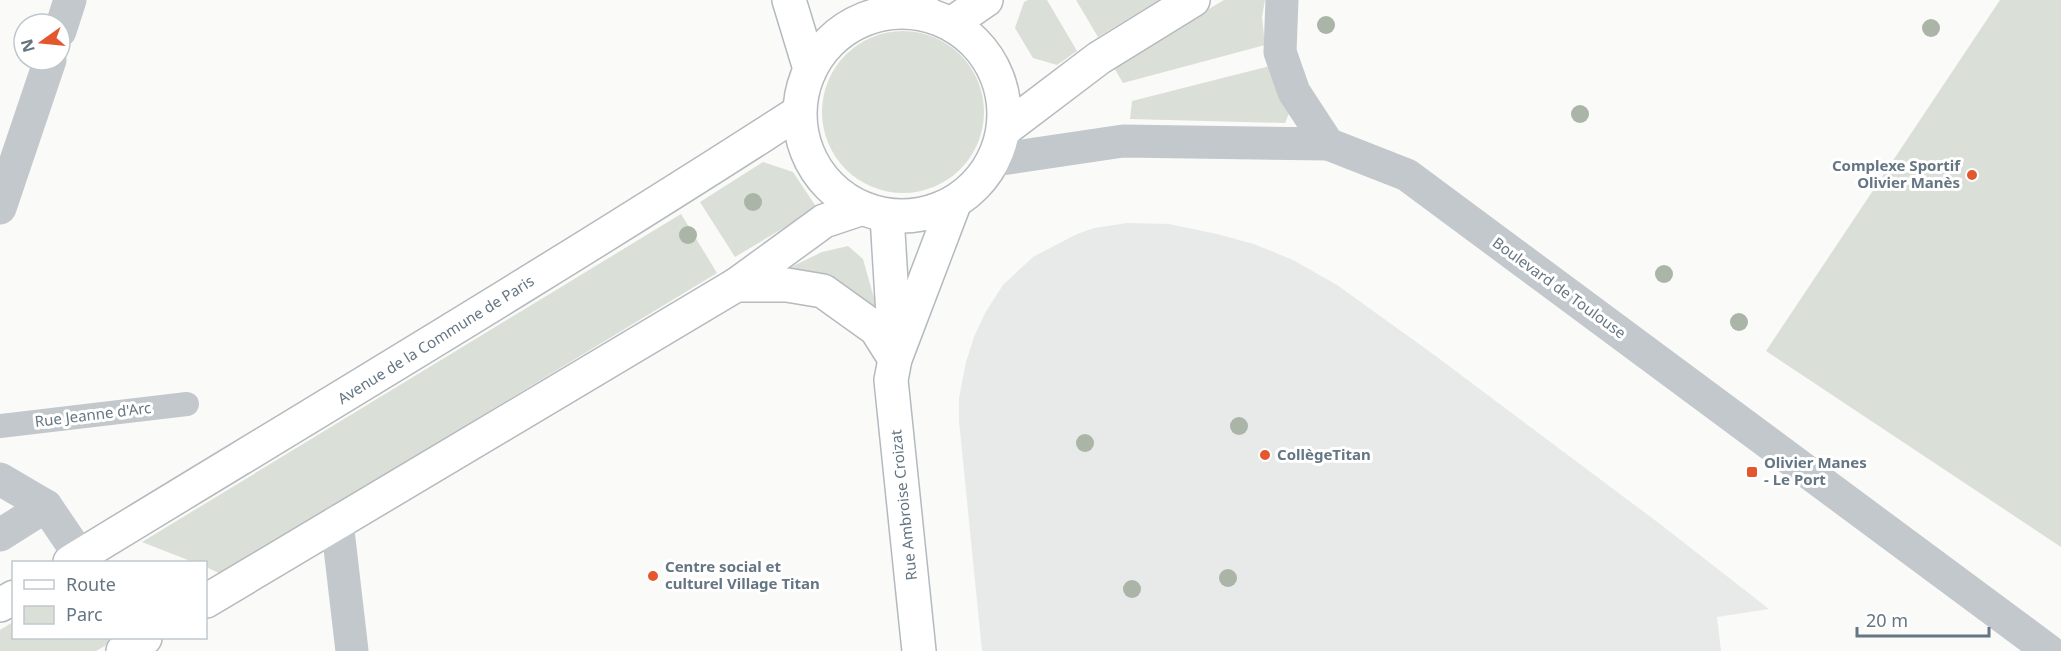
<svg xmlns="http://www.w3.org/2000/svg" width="2061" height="651" font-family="'Noto Sans',sans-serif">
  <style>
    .built { fill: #e8e9e9 }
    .green { fill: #dadfd7 }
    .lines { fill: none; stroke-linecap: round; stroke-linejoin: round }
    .secondary-casing { stroke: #b3babf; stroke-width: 36 }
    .primary-casing { stroke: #b5babe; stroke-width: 36 }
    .lane { stroke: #c3c8cc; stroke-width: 24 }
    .street { stroke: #c3c8cc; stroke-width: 33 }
    .secondary { stroke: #fff; stroke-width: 33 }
    .primary { stroke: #fff; stroke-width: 33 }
    .tree { fill: #aab4a7 }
    .poi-dot { fill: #e4572e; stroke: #fff; stroke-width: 2 }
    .labels { text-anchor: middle; stroke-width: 6; stroke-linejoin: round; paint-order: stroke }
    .poi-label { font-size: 15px; font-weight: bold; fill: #657683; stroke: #fff; text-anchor: start }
    .street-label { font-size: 15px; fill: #657683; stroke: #fff }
  </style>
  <rect width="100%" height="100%" fill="#fafaf8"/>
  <polygon class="built" points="1127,223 1169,224 1217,234 1254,244 1293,260 1337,285 1433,354 1660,524 1769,609 1717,617 1721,651 982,651 959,421 959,398 966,362 974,337 985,313 1003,285 1033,257 1077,234 1094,228"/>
  <g class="green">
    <polygon points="1028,0 1047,0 1077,51 1057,65 1033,58 1015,28 1024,2"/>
    <polygon points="1076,0 1159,0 1098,37"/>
    <polygon points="1224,0 1265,0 1262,17 1265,45 1123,83 1113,66"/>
    <polygon points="2000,0 2061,0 2061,547 1766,351"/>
    <circle cx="903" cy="112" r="81"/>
    <polygon points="1270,66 1292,106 1285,123 1130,119 1132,101"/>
    <polygon points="763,162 793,172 817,208 735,257 700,202"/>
    <polygon points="681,214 717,273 221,574 206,567 206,562 193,562 142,542"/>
    <polygon points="848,246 863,259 879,316 785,270 822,252"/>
    <polygon points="13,622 14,638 119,638 96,651 0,651 0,630"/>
  </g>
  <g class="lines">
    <g class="secondary-casing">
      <g id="secondary">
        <polyline points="789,0 810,69"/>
        <polyline points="914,0 929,15"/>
        <polyline points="887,216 895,348"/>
        <polyline points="919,651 891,380 895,359 954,204"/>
      </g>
    </g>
    <g class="primary-casing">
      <g id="primary">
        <circle cx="902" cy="114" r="102"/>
        <polyline points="951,24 986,0"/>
        <polyline points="1004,130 1099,58 1193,0"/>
        <polyline points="736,285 787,285 823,291 876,329 895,359"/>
        <path d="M 70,562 C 314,413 559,267 799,112"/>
        <polyline points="206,601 736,285 824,221 860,209"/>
        <polyline points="0,605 14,597"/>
        <polyline points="123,651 145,638"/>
      </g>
    </g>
    <polyline class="lane" points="0,426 187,404"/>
    <g class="street">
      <polyline points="1282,0 1280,52 1294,92 1328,144"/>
      <polyline points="60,31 70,0"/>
      <polyline points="995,160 1123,141 1328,144 1407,175 2049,651"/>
      <polyline points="0,208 50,60"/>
      <polyline points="0,479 46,506 80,556"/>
      <polyline points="337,522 352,651"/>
      <polyline points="0,535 46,506"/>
    </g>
    <use href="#secondary" class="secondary"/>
    <use href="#primary" class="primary"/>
  </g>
  <g class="tree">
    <circle cx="1326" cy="25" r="9"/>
    <circle cx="1931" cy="28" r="9"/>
    <circle cx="1580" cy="114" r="9"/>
    <circle cx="753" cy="202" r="9"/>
    <circle cx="688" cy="235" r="9"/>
    <circle cx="1664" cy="274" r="9"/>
    <circle cx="1739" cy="322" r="9"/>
    <circle cx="1239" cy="426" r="9"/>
    <circle cx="1085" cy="443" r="9"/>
    <circle cx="1228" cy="578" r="9"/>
    <circle cx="1132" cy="589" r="9"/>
  </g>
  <g class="poi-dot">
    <circle cx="1972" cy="175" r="6"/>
    <circle cx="1265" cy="455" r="6"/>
    <rect x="1746" y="466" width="12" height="12" rx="3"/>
    <circle cx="653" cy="576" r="6"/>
  </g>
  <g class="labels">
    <g class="poi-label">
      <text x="1960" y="171" text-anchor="end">Complexe Sportif<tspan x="1960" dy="17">Olivier Manès</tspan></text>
      <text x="1277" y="460">CollègeTitan</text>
      <text x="1764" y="468">Olivier Manes<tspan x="1764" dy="17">- Le Port</tspan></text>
      <text x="665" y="572">Centre social et<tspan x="665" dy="17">culturel Village Titan</tspan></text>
    </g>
    <g class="street-label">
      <text transform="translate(1559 288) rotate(36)" y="5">Boulevard de Toulouse</text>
      <text transform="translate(436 340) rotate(-32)" y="5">Avenue de la Commune de Paris</text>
      <text transform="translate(93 415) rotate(-7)" y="5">Rue Jeanne d'Arc</text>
      <text transform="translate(904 505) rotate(-96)" y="5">Rue Ambroise Croizat</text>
    </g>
  </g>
  <rect x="12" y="561" width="195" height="78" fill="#ffffff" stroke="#c1c8cd" stroke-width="1.5"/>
  <rect x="24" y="580" width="30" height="9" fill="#ffffff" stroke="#c1c8cd" stroke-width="1.5"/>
  <text x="66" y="591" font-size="18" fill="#657683">Route</text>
  <rect x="24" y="606" width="30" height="18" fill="#dadfd7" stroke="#c1c8cd" stroke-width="1.5"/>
  <text x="66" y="621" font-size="18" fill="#657683">Parc</text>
  <g transform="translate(42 42) rotate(255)"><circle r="28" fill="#ffffff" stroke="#c1c8cd" stroke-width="1.5"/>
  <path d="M0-4.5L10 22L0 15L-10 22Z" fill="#e4572e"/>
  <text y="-9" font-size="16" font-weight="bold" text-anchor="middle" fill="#657683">N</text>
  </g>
  <path d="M1857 627v9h132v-9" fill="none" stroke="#657683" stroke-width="3"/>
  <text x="1866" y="627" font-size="18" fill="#657683" stroke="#ffffff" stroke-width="4.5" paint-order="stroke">20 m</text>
</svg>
